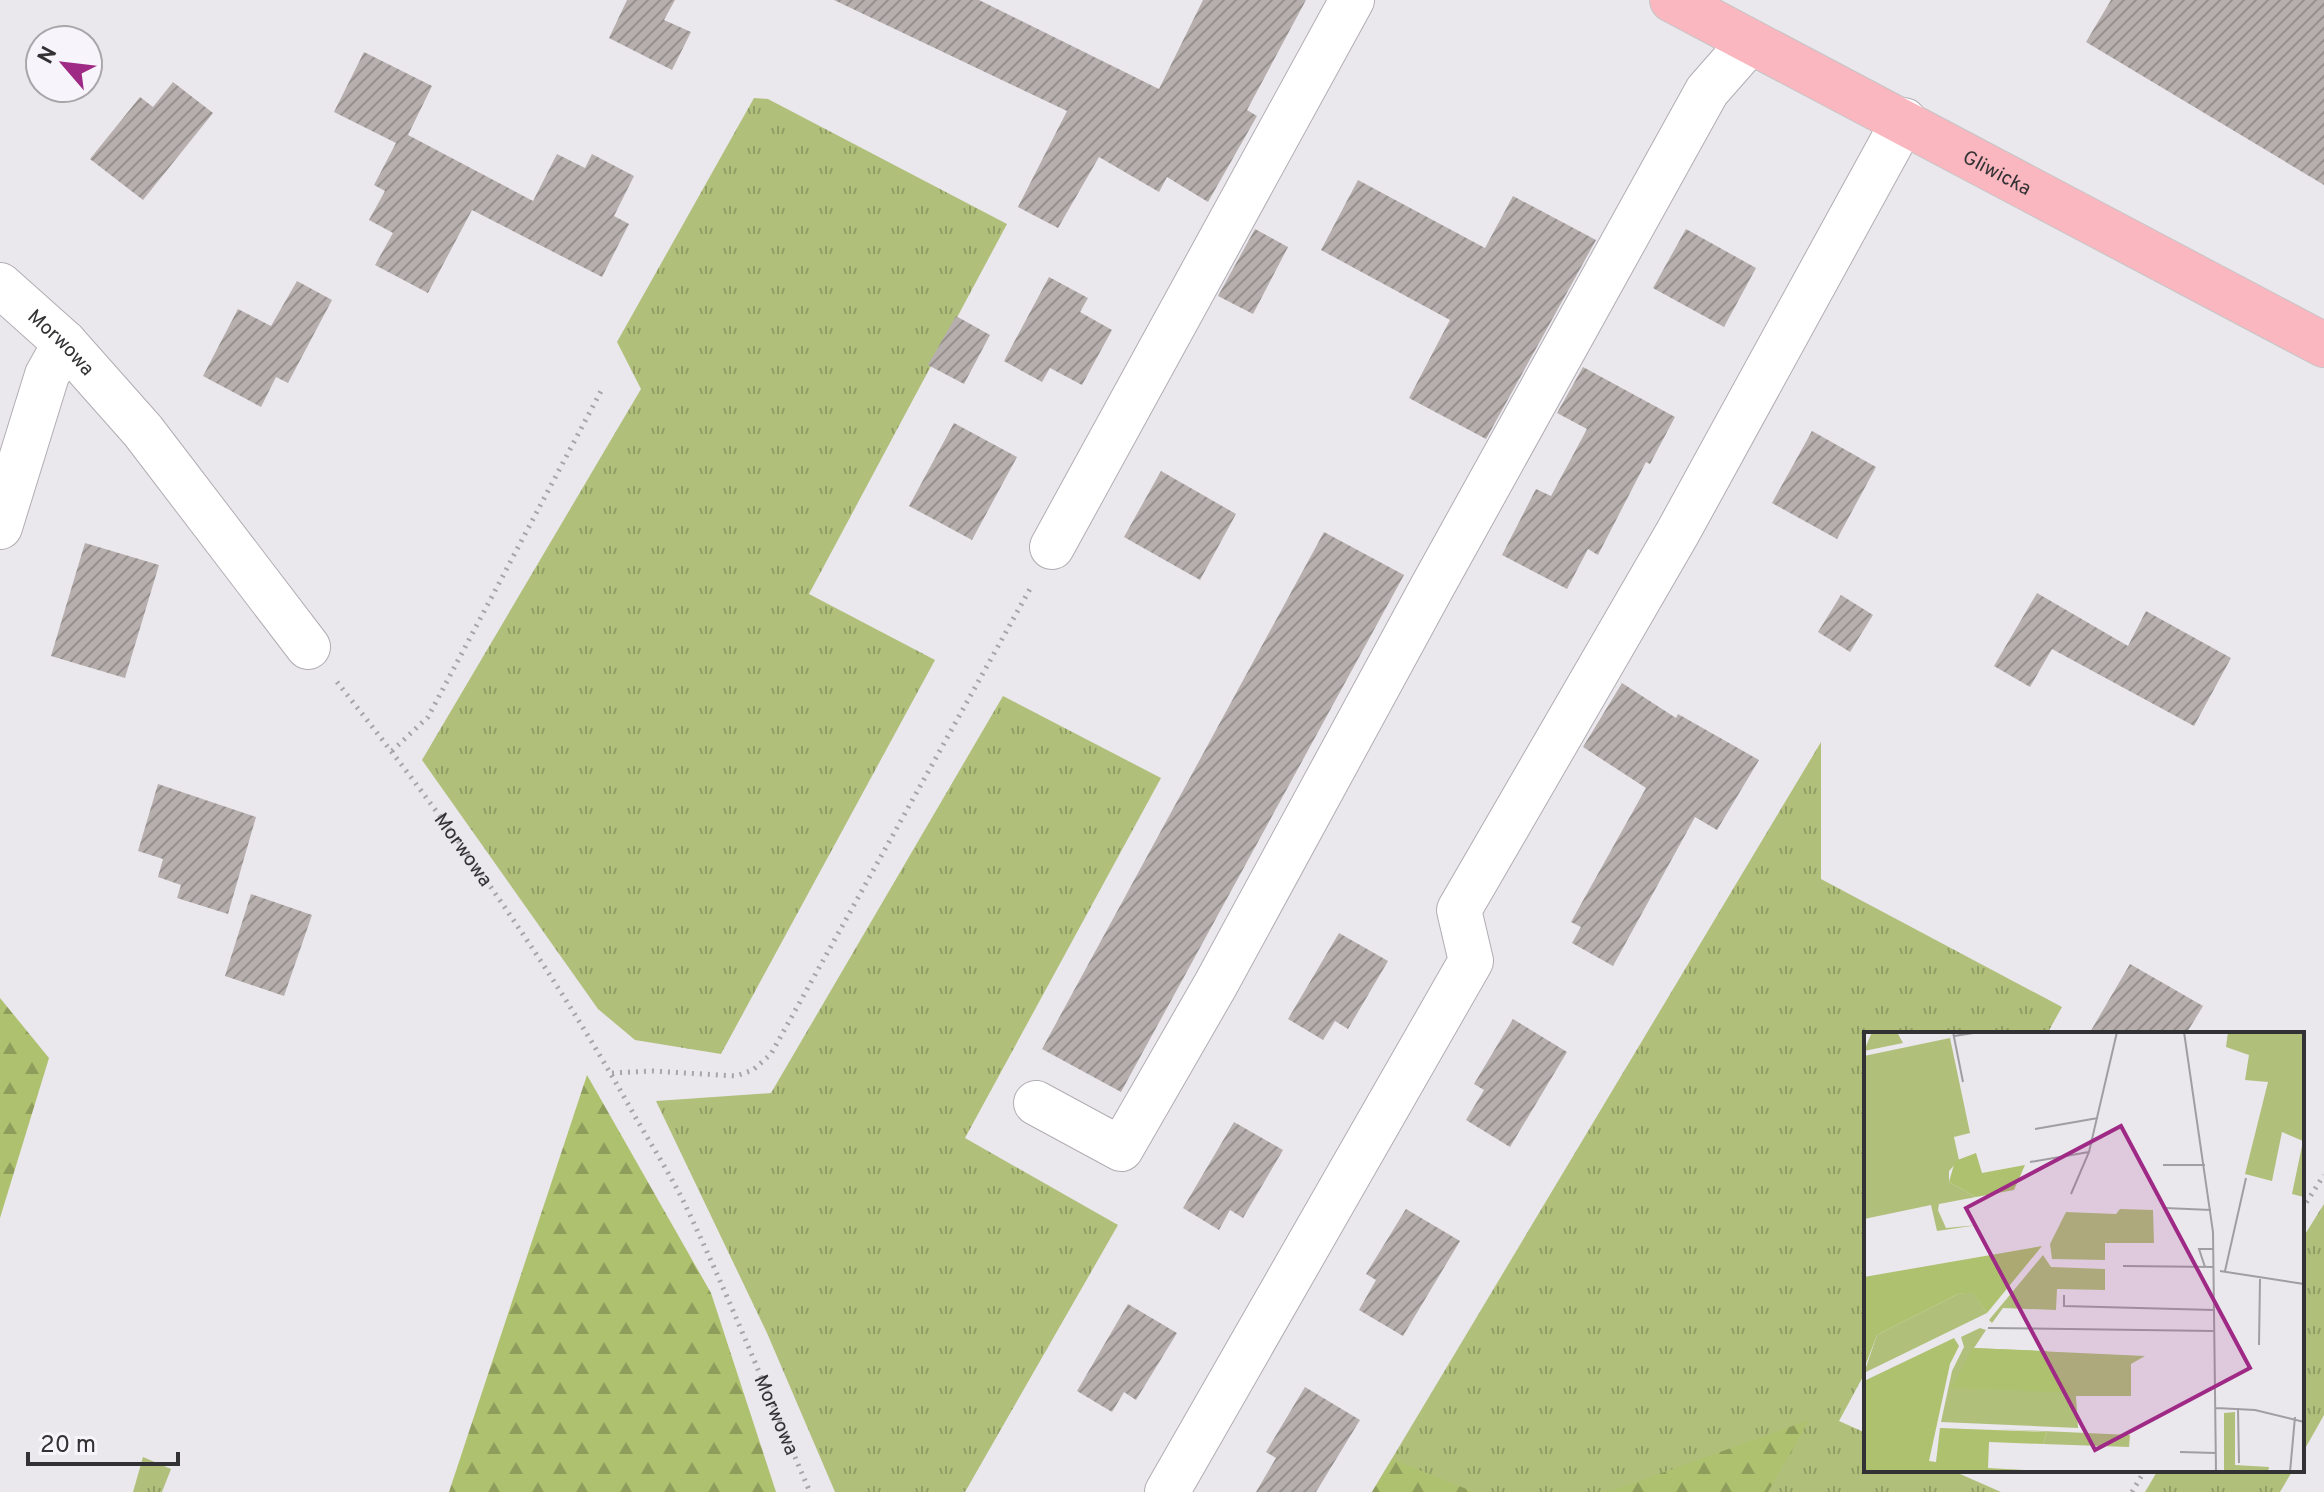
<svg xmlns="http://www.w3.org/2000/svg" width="2324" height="1492" font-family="Overpass,sans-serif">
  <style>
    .grass { fill: url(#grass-tufts) }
    .forest { fill: url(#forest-firs) }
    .building { fill: url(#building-hatch) }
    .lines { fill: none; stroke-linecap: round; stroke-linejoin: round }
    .minor-casing { stroke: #b1adb3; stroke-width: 46 }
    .major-casing { stroke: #c6c5c6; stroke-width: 46 }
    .path { stroke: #a7a5a9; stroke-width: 5; stroke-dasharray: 2 6; stroke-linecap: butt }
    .minor { stroke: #fff; stroke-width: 44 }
    .major { stroke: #fab7bf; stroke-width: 44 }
    .labels { text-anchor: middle; stroke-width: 7; stroke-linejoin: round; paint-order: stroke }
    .street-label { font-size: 20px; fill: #323133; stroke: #f8f4fb }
    .inset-road { fill: none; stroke: #a09ea3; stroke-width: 2 }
    .view { fill: #9f2a85; fill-opacity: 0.15; stroke: #9f2a85; stroke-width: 4 }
    .inset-edge { fill: none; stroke: #323133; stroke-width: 4 }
  </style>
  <defs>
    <pattern id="grass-tufts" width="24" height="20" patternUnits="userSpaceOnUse" patternTransform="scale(2)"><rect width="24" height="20" fill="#b0c07b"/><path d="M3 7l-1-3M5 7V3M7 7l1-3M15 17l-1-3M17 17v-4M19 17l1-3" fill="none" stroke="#909d65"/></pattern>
    <pattern id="forest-firs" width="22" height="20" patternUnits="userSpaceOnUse" patternTransform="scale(2)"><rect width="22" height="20" fill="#aec16f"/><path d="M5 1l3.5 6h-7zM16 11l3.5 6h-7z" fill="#8e9d5c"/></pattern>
    <pattern id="building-hatch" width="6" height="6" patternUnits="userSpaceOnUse" patternTransform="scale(2)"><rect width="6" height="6" fill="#b7afad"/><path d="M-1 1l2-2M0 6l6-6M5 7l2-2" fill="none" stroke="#958f8d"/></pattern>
  </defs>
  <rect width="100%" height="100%" fill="#eae7ed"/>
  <g class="grass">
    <polygon points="754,98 768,99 1007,224 809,594 935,660 721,1054 635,1040 598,1009 422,760 641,389 617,342"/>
    <polygon points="1003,696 1161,778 965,1138 1118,1225 965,1492 835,1492 767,1333 656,1101 771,1093"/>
    <polygon points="1821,742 1821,879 2062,1007 2047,1034 1866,1034 1866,1371 1839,1421 1866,1433 1866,1470 1951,1470 2001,1492 1372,1492"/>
    <polygon points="2324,1204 2324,1415 2302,1454 2302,1239"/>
    <polygon points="143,1457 171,1469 162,1492 133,1492"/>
    <polygon points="2158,1470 2293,1470 2280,1492 2145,1492"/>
  </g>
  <g class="forest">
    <polygon points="0,998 49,1058 0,1218"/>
    <polygon points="587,1075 711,1293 776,1492 449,1492"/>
    <polygon points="1809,1420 1768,1492 1597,1492 1614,1490"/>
    <polygon points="1392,1459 1474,1492 1372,1492"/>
  </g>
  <g class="building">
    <polygon points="627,0 675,0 664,20 691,32 672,70 609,38"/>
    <polygon points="834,0 979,0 1159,89 1203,0 1306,0 1247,110 1257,116 1208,202 1167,177 1159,192 1099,157 1058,228 1018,207 1067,111"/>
    <polygon points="2111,0 2324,0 2324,185 2086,42"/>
    <polygon points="364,52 432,86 408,135 533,201 557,154 585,168 592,154 634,176 614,216 629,224 602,277 472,210 428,293 375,265 393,233 369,220 385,191 374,185 396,143 334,112"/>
    <polygon points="173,82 213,113 143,200 90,159 140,97 153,107"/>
    <polygon points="1358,180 1485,248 1513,196 1596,240 1486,439 1409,398 1450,320 1321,250"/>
    <polygon points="1255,229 1288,247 1253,314 1218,296"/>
    <polygon points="1686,229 1756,268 1724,327 1653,288"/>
    <polygon points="1049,277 1088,298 1080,312 1112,330 1082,385 1050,368 1042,382 1004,361"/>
    <polygon points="297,281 332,300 288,383 276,377 261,407 203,376 238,309 271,326"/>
    <polygon points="956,316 990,335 964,384 928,365"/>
    <polygon points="1583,367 1675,417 1650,464 1646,462 1598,555 1588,549 1567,589 1502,555 1536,489 1551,496 1587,429 1557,413"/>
    <polygon points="954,423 1017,457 972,540 909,506"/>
    <polygon points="1812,431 1876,467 1837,539 1772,503"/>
    <polygon points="1161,471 1236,514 1200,580 1124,537"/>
    <polygon points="1324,532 1404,575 1121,1092 1042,1049"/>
    <polygon points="85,543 159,565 125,678 51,656"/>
    <polygon points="2037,593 2128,646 2146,611 2231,658 2194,726 2052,649 2030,687 1994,666"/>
    <polygon points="1841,595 1873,615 1850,652 1818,632"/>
    <polygon points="1622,683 1676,718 1678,714 1759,760 1717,830 1695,817 1613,966 1572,943 1581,927 1571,922 1646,788 1583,747"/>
    <polygon points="158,784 256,817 228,914 177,898 181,885 158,877 163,859 138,851"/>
    <polygon points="251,894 312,915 284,996 225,976"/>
    <polygon points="1339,933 1388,961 1348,1029 1335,1021 1323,1040 1288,1019"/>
    <polygon points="2130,964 2203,1006 2186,1034 2089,1034"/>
    <polygon points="1513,1019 1567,1052 1510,1147 1466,1120 1484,1090 1474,1084"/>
    <polygon points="1234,1122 1283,1150 1243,1218 1230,1210 1219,1230 1183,1208"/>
    <polygon points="1406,1209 1460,1241 1403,1336 1359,1310 1376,1280 1366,1274"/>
    <polygon points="1128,1304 1177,1333 1136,1400 1124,1392 1112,1412 1077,1391"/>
    <polygon points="1305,1387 1360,1420 1316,1492 1256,1492 1276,1458 1266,1452"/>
  </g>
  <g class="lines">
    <g class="minor-casing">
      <g id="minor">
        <path id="s2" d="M 0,285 L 65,343 L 143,431 L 308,647"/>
        <polyline points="0,527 47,375 65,343"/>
        <polyline points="1052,547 1352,0"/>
        <polyline points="1036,1103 1121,1149 1216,984 1431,589 1707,91 1750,42"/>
        <polyline points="1167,1492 1471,961 1459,910 1678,532 1904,120"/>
      </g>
    </g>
    <g class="major-casing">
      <g id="major">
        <path id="s3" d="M 1672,0 L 2324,345"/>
      </g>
    </g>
    <g class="path">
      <path id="s1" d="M 337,682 C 447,820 551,965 637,1120 C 655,1151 675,1182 690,1215 C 733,1306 770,1400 810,1492"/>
      <polyline points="392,751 428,717 601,391"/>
      <polyline points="612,1073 652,1071 736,1076 753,1070 771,1054 1031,587"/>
      <polyline points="2302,1209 2324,1175"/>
      <polyline points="2132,1492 2145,1470"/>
    </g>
    <use href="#minor" class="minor"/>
    <use href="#major" class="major"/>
  </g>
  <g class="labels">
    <g class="street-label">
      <text dy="7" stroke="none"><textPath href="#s3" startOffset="368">Gliwicka</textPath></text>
      <text dy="7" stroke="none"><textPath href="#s2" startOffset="84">Morwowa</textPath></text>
      <text dy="7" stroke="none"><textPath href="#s1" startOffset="210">Morwowa</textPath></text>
      <text dy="7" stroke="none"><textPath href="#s1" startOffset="858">Morwowa</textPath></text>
    </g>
  </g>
  <g transform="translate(1864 1032)">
    <rect width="440" height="440" fill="#eae7ed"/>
    <path d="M 8,0 L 33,0 L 39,11 L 0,19 ZM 364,0 L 438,0 L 440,165 L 428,162 L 439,109 L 418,100 L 408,149 L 381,142 L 404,50 L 381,48 L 385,23 L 362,15 ZM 86,6 L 106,101 L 90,105 L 95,128 L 85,139 L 85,150 L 112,165 L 75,172 L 74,178 L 82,196 L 114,193 L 73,199 L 67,173 L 0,187 L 0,24 ZM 256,177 L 289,178 L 290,211 L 241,211 L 241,228 L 188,227 L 186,212 L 202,180 L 252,182 ZM 179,223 L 187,235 L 241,237 L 241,258 L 193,257 L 192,278 L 139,276 L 128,291 L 125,288 ZM 109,260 L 123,281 L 0,341 L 13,303 L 94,262 ZM 116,296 L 122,298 L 110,316 L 281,324 L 267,332 L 267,364 L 212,364 L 214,396 L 77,390 L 88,339 L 100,315 L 97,305 ZM 371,380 L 371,433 L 405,435 L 404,440 L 360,440 L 360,381 ZM 133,397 L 266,403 L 265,415 L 179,412 L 183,400 Z" fill="#b0c07b"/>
    <path d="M 112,121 L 118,141 L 161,133 L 150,158 L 112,165 L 85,150 L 91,129 ZM 178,214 L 123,281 L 109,261 L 94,262 L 13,303 L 0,337 L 0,245 ZM 90,306 L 95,314 L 86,332 L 65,429 L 72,430 L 76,396 L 183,400 L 179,412 L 125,410 L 124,436 L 197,440 L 0,440 L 0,349 ZM 109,316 L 183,319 L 184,334 L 210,361 L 87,356 Z" fill="#aec16f"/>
    <path class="inset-road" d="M 89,0 L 99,50M 320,0 L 349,200 L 352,440M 90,4 L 116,0M 171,97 L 234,86M 166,130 L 225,120M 299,133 L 341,133M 207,162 L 225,120 L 253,0M 301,176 L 347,178M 259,234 L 350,235M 341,235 L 335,217 L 350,217M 356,239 L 440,252M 361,239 L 382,146M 200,263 L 200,274 L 350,278M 124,296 L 350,299M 395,313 L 396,247M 352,376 L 391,378 L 440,390M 374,376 L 375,431M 316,420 L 352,421M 426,440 L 431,385"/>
    <path class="view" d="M 257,94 L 386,336 L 231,418 L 102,176 Z"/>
    <rect width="440" height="440" class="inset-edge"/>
  </g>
  <g transform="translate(64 64) rotate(298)"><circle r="38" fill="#f8f4fb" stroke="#a9a6ab" stroke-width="2"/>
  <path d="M0-6L14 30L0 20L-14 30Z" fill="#9f2a85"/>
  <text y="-12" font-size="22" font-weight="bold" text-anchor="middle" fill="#323133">N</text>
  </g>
  <path d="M28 1452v12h150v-12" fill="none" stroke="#323133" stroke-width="4"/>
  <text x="40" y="1452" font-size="24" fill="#323133" stroke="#f8f4fb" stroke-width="6" paint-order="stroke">20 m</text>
</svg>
